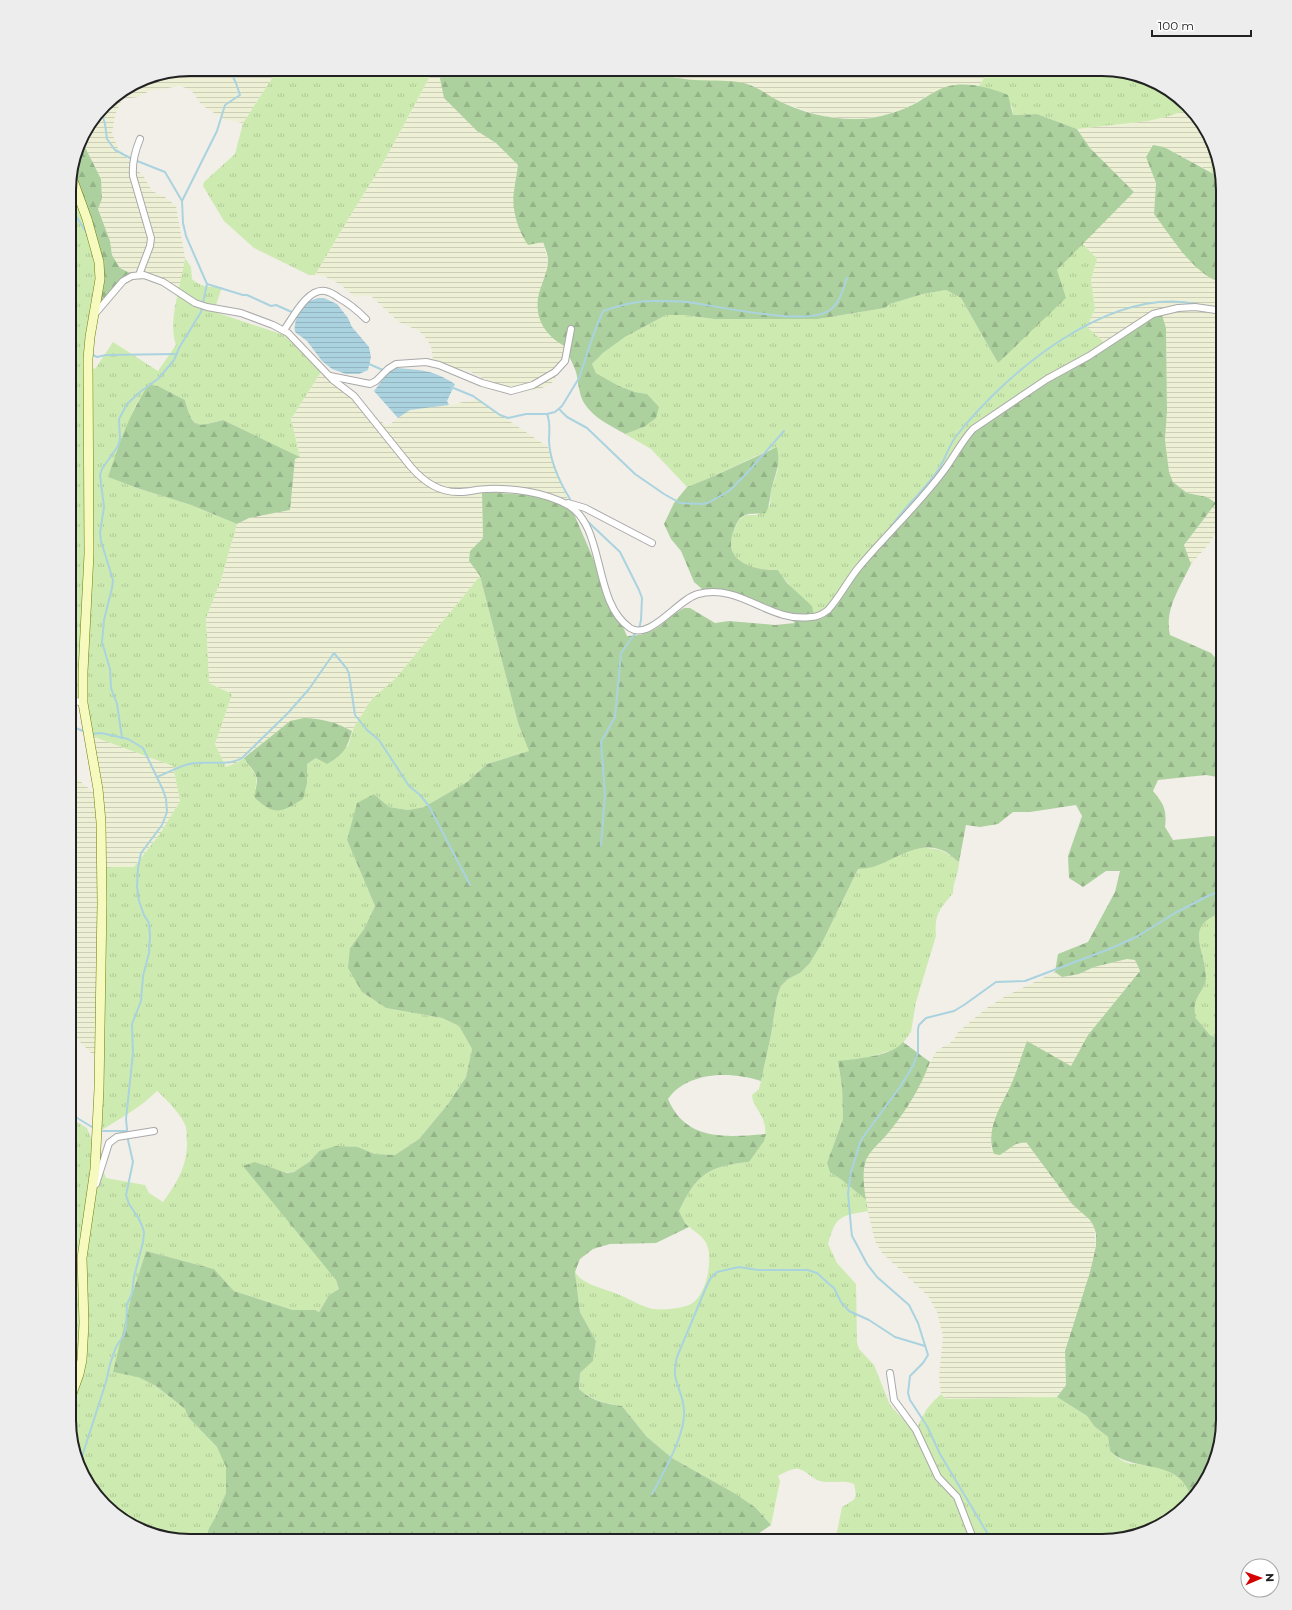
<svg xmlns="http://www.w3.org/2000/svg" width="1292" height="1610" font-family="Montserrat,sans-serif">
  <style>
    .farmland { fill: url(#farmland-rules) }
    .grass { fill: url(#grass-tufts) }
    .forest { fill: url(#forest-firs) }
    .water { fill: url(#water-rules) }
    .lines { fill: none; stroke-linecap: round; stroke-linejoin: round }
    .stream { stroke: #aad3df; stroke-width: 2 }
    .street-casing { stroke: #a9a9a9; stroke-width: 8 }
    .secondary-casing { stroke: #707d05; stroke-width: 10 }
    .street { stroke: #fff; stroke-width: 6 }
    .secondary { stroke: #f7fabf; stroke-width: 9 }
    .rim { fill: none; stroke: #222; stroke-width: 2 }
  </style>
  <defs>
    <pattern id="farmland-rules" width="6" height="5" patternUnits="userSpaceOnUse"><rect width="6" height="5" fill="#eef0d5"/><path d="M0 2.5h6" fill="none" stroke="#ccceb7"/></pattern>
    <pattern id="grass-tufts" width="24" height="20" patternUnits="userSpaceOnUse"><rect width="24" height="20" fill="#cdebb0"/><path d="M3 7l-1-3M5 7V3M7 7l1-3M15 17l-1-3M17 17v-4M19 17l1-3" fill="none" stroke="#b0c997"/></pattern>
    <pattern id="forest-firs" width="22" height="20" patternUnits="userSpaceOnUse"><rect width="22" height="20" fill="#add19e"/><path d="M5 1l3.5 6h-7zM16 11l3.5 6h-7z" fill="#95b388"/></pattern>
    <pattern id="water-rules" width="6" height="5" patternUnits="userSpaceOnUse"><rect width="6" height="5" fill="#aad3df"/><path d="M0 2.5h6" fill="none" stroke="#92b5bf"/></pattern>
  </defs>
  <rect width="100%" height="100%" fill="#f2efe9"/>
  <g class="farmland">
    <polygon points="190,69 278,69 243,123 224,119 206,108 201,104 191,90 180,86 149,91 139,97 122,99 115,115 112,133 118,148 144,177 152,191 165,197 176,206 185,258 183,278 178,293 140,267 130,273 120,268 112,255 110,241 98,209 102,199 101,179 85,147 81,140 82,136 110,99 144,78"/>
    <polygon points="434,69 438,69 444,98 477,131 496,143 518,165 514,191 515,210 522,236 543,242 548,260 546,272 568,348 568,355 554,380 550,385 536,390 518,392 504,390 473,373 464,369 451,371 433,360 431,346 425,337 419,331 399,322 372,297 369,295 355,297 341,285 324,276 315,275 350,216 382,165"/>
    <polygon points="655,69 990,69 979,86 973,85 934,92 906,108 877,117 858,119 838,118 815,114 781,102 748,84 738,82 687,80 665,75"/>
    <polygon points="1185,110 1188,110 1202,123 1211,141 1211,172 1164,147 1153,145 1146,157 1156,183 1154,214 1213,280 1223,283 1223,512 1219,518 1219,529 1208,545 1191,564 1184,545 1216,503 1207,497 1187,493 1173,482 1169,472 1165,440 1167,411 1166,328 1162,316 1148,319 1107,345 1087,327 1095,309 1091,280 1097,259 1082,243 1134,192 1090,148 1077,129 1148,121 1165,117"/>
    <polygon points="321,372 387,426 410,410 449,405 477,399 548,447 570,505 482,492 483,538 470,551 469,561 480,576 396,678 372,699 354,727 352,731 345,727 312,718 290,721 238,762 226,767 215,744 232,694 209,683 206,618 221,580 237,524 249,518 290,510 295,459 300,456 291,419"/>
    <polygon points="86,734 173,766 180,801 160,834 134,867 113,867 96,1058 76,1038 69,1038 69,771 96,795"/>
    <polygon points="1127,959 1135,960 1140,971 1088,1035 1071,1066 1027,1041 1011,1086 995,1119 991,1147 994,1154 1000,1155 1016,1144 1026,1142 1072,1204 1090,1220 1094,1227 1096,1246 1090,1272 1065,1351 1066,1385 1057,1397 946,1399 941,1394 939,1377 943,1336 937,1312 928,1296 882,1253 875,1241 867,1208 863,1185 865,1161 870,1152 889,1132 909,1103 922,1080 935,1053 941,1048 953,1041 958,1032 988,1007 1006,996 1055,972 1062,977 1079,974 1094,967"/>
  </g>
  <g class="grass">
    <polygon points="278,69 434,69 382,165 350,216 315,275 309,275 254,248 224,221 203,186 204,182 235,154 243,123"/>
    <polygon points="990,69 1110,69 1162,85 1188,110 1165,117 1148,121 1077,129 1037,114 1013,115 1012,106 995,90 979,86"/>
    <polygon points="1211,141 1217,151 1221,178 1211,172"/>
    <path d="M 69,182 L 99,262 L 84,365 L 95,369 L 113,342 L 158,371 L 176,345 C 167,320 182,284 185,258 L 191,267 L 192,279 C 202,288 210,287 222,287 L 216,305 L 218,313 L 284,335 L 321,372 L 291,419 L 300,457 L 223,420 C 196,427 193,430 185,400 L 160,387 L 153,386 L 140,398 L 134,408 L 109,477 L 137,488 L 191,505 L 237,524 L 221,580 L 206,618 L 209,683 L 232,694 L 215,744 L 226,767 L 238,762 L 244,758 C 251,770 260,774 255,789 L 307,783 L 307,764 L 316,758 L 348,746 L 354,727 L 372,699 L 396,678 L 480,576 L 518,723 L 530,751 L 487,764 L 467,782 L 424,807 L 408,810 L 389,807 L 374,794 L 347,840 L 375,906 L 364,929 L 350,948 L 362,992 L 386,1008 L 442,1018 L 459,1026 L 472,1049 L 466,1077 L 448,1104 L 419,1139 L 395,1155 L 375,1154 L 358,1147 L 319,1151 C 292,1181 289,1174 255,1162 L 336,1280 L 339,1289 L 329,1295 L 319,1312 L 315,1310 L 293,1310 L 234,1291 L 214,1269 L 146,1251 L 131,1298 L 138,1377 L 156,1386 L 185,1409 L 188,1417 L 217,1447 L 223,1458 L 226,1467 L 226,1493 L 215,1518 L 209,1528 L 205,1541 L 190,1541 L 136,1528 L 90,1487 L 75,1459 L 69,1420 L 69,1117 L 87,1128 L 106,1178 L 145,1185 L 149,1193 L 163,1202 C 177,1183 187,1166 187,1143 C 186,1138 187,1132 186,1127 C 182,1115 166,1099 157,1091 C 141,1107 121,1118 102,1130 L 96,1129 L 102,869 L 113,867 L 134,867 L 160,834 L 180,801 L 173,766 L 86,734 L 83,717 L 72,682 L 69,681 Z"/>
    <polygon points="1082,243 1097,259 1091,280 1095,309 1087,327 1107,345 984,423 866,561 840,593 830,613 821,619 815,620 778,570 756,569 740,562 733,553 730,540 738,521 745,515 757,515 770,505 771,491 778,469 771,449 714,476 687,487 651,449 625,434 644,427 647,394 635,392 619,386 596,373 592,364 603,353 625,337 666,315 684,315 714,319 818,319 885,308 890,304 923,294 946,290 961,298 998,363 1057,270"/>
    <path d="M 919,848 C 939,848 944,850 959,862 C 959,873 953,882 953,893 C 940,909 934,914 936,936 L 916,1002 L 911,1032 L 899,1048 L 866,1058 L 854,1059 L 839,1068 L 842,1087 L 843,1119 L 827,1163 L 831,1172 L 842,1180 L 866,1200 L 868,1211 C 839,1216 836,1216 828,1244 L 837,1263 L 856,1284 L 857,1342 L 859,1349 L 874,1365 L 890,1405 L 914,1431 C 919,1425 920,1420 924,1414 C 928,1406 935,1400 941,1394 L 946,1399 L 1057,1397 L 1087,1416 L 1094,1426 L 1108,1437 L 1110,1451 C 1115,1455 1120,1460 1125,1462 C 1131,1464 1138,1464 1144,1465 C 1164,1467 1184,1475 1191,1496 L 1169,1520 L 1141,1535 L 1102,1541 L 833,1541 L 837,1532 L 842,1507 C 855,1498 858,1502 854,1484 C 844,1479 831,1484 820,1481 C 812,1479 807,1471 799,1469 C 792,1468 784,1473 778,1476 L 780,1481 L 771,1525 L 756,1508 L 736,1494 L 672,1458 L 647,1437 L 622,1406 C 603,1403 594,1401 579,1389 L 580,1373 L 593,1361 L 596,1341 L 580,1312 L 575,1272 C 581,1283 601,1288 612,1292 C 625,1296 636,1304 649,1308 C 659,1311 681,1309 691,1304 C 706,1295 712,1265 708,1248 C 705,1236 694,1232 686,1224 C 683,1221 681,1215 679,1211 C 697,1174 708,1166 749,1162 C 760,1145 771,1138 762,1117 C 758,1108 753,1106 752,1095 L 759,1089 L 761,1081 L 771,1035 L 777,997 L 781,986 L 788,979 L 800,973 L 810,963 L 823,941 L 858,869 L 875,866 L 906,852 Z"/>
    <path d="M 1223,912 L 1223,1040 L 1210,1035 L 1195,1017 C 1195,1012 1194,1006 1196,1001 C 1198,994 1206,986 1206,979 C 1206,948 1182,927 1223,912 Z"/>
  </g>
  <g class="forest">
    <path d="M 438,69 L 655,69 C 681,85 709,78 738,82 C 752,83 766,94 779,101 C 803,113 832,120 858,119 C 874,119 891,114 906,108 C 922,102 936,87 955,85 C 973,83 991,88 1008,95 L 1013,115 L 1037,114 L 1077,129 L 1090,148 L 1134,192 L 1057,270 L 1066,298 L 998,363 L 961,298 L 946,290 L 923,294 L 890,304 L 885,308 L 818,319 L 714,319 L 684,315 L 666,315 L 625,337 L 603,353 L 592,364 L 596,373 L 619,386 L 635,392 L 647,394 L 659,407 L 656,418 L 644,427 L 625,434 C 608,424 585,414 580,393 C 578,386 578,379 576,372 C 573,363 568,357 568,348 C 546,337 533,319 539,293 C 542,283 548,271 548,260 C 548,254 545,248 543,242 L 528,245 C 518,231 511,208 514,191 C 515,182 517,174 518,165 L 496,143 L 477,131 L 444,98 Z"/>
    <polygon points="80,140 85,147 101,179 102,199 98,209 110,241 112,255 120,268 130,273 118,282 106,306 95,313 99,262 72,173"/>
    <path d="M 1153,145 L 1164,147 L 1221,178 L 1223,190 L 1223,283 C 1194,276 1171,236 1154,214 L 1156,183 L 1146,157 Z"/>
    <path d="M 1162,315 L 1166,328 L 1167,411 L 1165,440 L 1169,472 L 1173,482 L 1187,493 L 1207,497 L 1216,503 L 1184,545 L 1191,564 C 1181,586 1164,609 1170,635 L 1211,653 L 1223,666 L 1223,778 L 1206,775 L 1158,780 L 1153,791 C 1164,804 1167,810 1165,827 L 1173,840 L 1213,836 L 1221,839 L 1223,842 L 1223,912 C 1182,927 1206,948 1206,979 C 1206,986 1198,994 1196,1001 C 1194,1006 1195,1012 1195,1017 L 1210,1035 L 1223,1040 L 1223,1420 L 1210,1474 L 1191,1496 C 1176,1456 1134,1474 1110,1451 L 1108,1437 L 1094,1426 L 1087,1416 L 1057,1397 L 1066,1385 L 1065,1351 L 1090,1272 L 1096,1246 L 1096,1234 L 1094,1227 L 1090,1220 L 1072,1204 L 1026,1142 L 1016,1144 L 1000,1155 L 994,1154 C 985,1130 1000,1108 1010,1087 C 1017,1072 1021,1056 1027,1041 L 1071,1066 L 1088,1035 L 1140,971 L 1135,960 L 1127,959 L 1094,967 L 1079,974 L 1062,977 L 1055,972 L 1058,954 L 1088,942 L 1115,892 L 1120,871 L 1106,871 L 1083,887 L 1069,878 L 1068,856 L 1082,816 L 1076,805 L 1030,812 L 1013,812 L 998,824 L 980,827 L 966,825 L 959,862 C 954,859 949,853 944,851 C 920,840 897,858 876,866 C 871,868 864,868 858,869 L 823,941 L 810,963 L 800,973 L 788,979 L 781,986 L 777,997 L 771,1035 L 761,1081 C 732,1071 687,1071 668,1099 C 686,1142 727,1137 766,1134 L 764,1141 L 749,1162 C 708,1166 697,1174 679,1211 L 685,1223 L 689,1227 L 656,1243 L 610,1244 L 593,1249 L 580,1259 L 575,1272 L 580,1312 L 596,1341 L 593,1361 L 580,1373 L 579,1389 C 594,1402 603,1403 622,1406 L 647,1437 L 672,1458 L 736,1494 L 756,1508 L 771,1525 L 748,1541 L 205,1541 L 209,1528 L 215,1518 L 226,1493 L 226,1467 L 217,1447 L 188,1417 L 185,1409 L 156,1386 L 138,1377 L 113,1372 L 131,1298 L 146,1251 L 214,1269 L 234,1291 L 293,1310 L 315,1310 L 319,1312 L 329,1295 L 339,1289 L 336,1280 L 243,1166 L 255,1162 L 287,1173 L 294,1172 L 309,1162 L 319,1151 L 336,1146 L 358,1147 L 375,1154 L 395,1155 L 419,1139 L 448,1104 L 466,1077 L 472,1049 L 459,1026 L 442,1018 L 386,1008 L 362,992 L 348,968 L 350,948 L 364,929 L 375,906 L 347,840 L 357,803 L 374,794 L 389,807 L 408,810 L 424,807 L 467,782 L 487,764 L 529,751 L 518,723 L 480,576 L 469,561 L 470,551 L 483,538 L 482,492 L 530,495 L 570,505 L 627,636 C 657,636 660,622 684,608 L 690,608 L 715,623 L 729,621 L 775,625 L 795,623 C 783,610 726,589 710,596 L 694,582 L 681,551 L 671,539 L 664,524 L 674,503 L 687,487 L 714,476 L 777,447 C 781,465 775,474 771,491 C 770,499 769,506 766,513 C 760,514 749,513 745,515 C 738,518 736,525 734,530 C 721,561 753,571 778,570 L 787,583 L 812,606 L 815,620 L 821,619 L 830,613 L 840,593 L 866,561 L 875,544 L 914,506 L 962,442 L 984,423 L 1148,319 Z"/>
    <path d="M 153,385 L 160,387 L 185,400 C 193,430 196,427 223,420 L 300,457 L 295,459 L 290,510 L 249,518 L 237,524 L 191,505 L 137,488 L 108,477 C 119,445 128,416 147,387 Z"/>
    <path d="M 304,718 C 320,718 338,723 352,731 C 347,749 343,755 327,764 L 316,758 L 307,764 L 307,783 L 303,799 C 281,812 276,817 255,798 C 255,792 256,788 257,782 C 258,773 248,765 244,758 L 290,721 Z"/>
    <path d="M 903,1042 L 930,1062 C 921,1087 906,1111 889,1132 C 882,1141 871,1149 866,1160 C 862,1170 864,1189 866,1200 L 842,1180 L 830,1172 L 827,1163 L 843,1119 L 842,1087 L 838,1061 C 855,1059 893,1056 903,1042 Z"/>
  </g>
  <g class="water">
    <path d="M 318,298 L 324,298 L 337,304 L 348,318 L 352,327 L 369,347 L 371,357 L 368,370 L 359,374 L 346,374 L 332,369 L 322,361 L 307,341 L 295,332 C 293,321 300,310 306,302 Z"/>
    <path d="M 396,368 C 422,370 433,370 455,384 L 447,401 L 449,405 L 410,410 L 398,418 L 374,391 L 387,374 Z"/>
  </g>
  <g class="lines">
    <g class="stream">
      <polyline points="101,111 105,124 107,139 115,150 132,159 165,172 182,201 183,223 186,236 207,284 201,312 179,348 174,360 159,378 140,392 127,404 119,419 120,439 118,446 102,469 100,475 104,507 100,533 101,541 113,580 112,588 104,620 102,642 110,669 111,688 117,704 122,738"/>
      <polyline points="182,201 217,131 225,105 240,95 236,83 229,69"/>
      <polyline points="69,205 86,232"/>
      <polyline points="207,284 243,295 247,295 271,306 276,305 294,313"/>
      <polyline points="91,354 97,357 106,355 177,354"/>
      <polyline points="369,364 385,371"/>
      <path d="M 451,387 L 473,396 L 500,415 L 508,418 L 526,414 L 547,414 L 555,412 L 562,406 L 579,378 L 594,333 L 603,311 C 619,306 634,301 651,301 C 663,301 675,301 687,302 C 717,306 809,327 830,310 C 840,303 843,289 847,278"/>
      <polyline points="559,409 567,417 587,428 635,474 664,494 680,503 703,504 708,503 729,491 747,473 784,431"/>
      <path d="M 547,414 C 551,423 549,431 549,441 C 550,462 559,481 570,499"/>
      <polyline points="585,519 620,552 639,590 642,598 641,620 639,629"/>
      <path d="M 890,528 C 898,517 907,506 917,496 C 924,487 934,478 940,467 C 946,457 949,445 957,435 C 1008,371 1109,286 1197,304"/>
      <polyline points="69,725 85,732"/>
      <path d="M 157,777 C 167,773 178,767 189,764 C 206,760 227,767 242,758 L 288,713 L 309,689 L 334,653 L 347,669 L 349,674 L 355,715 L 367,730 L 379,740 L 409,786 L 420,795 L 429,806 L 470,885"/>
      <polyline points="601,846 605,794 601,742 615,717 621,653 636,632"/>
      <polyline points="69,1113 92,1127"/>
      <polyline points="103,1131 127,1131"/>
      <polyline points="79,1466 106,1382 110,1364 116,1347 124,1335 126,1326 127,1304 132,1294 134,1277 143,1242 144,1232 142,1226 139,1219 129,1204 126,1195 133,1162 128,1140 126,1119 133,1053 132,1024 141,1001 143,976 149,953 150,936 149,923 144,915 139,901 137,887 138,868 141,853 162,825 167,812 166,799 163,790 143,748 128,739 101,733 91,734"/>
      <path d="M 652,1494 C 663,1474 686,1433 684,1411 C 683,1388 670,1383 677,1357 L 707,1285 L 710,1279 L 717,1272 L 739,1267 L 758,1270 L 808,1270 L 817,1273 L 828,1283 L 834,1288 L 841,1302 L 849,1311 L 869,1320 L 895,1337 L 925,1346"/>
      <polyline points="992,1541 940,1454 927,1426 910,1400 908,1393 910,1376 923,1363 928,1355 918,1323 909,1305 877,1277 867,1264 858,1247 852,1236 851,1227 848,1193 851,1172 861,1140 900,1087 913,1066 918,1052 918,1029 919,1025 926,1018 954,1011 964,1005 996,982 1025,981 1112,948 1138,936 1175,913 1208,896 1223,890"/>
    </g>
    <g class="street-casing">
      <g id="street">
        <path d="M 139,275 L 150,246 L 151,238 L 133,176 C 132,163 135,151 140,139"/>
        <path d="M 94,315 L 123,281 L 132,276 L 144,275 L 163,282 L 195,303 L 207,307 L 241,313 L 273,325 L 288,333 L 333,380 L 354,396 L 411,467 C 424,482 440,493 460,492 C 469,492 478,489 487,489 C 513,488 544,492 568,505 C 606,527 592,602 630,628 C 650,641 678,599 698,594 C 741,583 769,623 811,617 C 817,617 823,614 828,610 C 840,597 848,580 859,567 C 886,535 917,506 942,473 C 953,459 961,442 973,429 L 1047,379 L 1089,356 L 1153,314 L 1178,308 L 1195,307 L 1223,311"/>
        <path d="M 284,330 C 293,318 307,288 325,291 C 330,292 335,295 339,298 C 350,304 357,310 366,319"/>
        <polyline points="330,376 370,384 376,381 388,369 396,364 426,362 439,365 482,383 511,391 533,385 555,372 565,361 571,329"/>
        <polyline points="568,503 585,508 652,543"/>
        <polyline points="69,699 83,703"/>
        <polyline points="96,1184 109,1143 117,1137 154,1131"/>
        <polyline points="890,1373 894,1400 916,1430 938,1477 957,1497 974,1541"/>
      </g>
    </g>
    <g class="secondary-casing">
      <polyline id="secondary" points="69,1402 79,1374 82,1360 84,1323 82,1258 95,1169 99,1089 102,903 101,822 98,789 83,703 83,672 89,554 88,359 90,337 100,279 99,262 87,219 71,175"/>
    </g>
    <use href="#street" class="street"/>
    <use href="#secondary" class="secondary"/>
  </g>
  <path d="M0 0H1292V1610H0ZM190 76H1102A114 114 0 0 1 1216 190V1420A114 114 0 0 1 1102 1534H190A114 114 0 0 1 76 1420V190A114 114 0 0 1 190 76Z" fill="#ededed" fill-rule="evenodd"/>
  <path class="rim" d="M190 76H1102A114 114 0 0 1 1216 190V1420A114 114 0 0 1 1102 1534H190A114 114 0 0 1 76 1420V190A114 114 0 0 1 190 76Z"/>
  <g transform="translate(1260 1578) rotate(88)"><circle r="19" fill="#ffffff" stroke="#a7a7a7"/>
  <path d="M0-3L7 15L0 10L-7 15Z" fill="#d40000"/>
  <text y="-6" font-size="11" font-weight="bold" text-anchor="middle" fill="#222222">N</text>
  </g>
  <path d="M1152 30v6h99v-6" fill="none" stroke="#222222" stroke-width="2"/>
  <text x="1158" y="30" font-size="12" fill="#222222" stroke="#ffffff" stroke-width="3" paint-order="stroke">100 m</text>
</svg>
